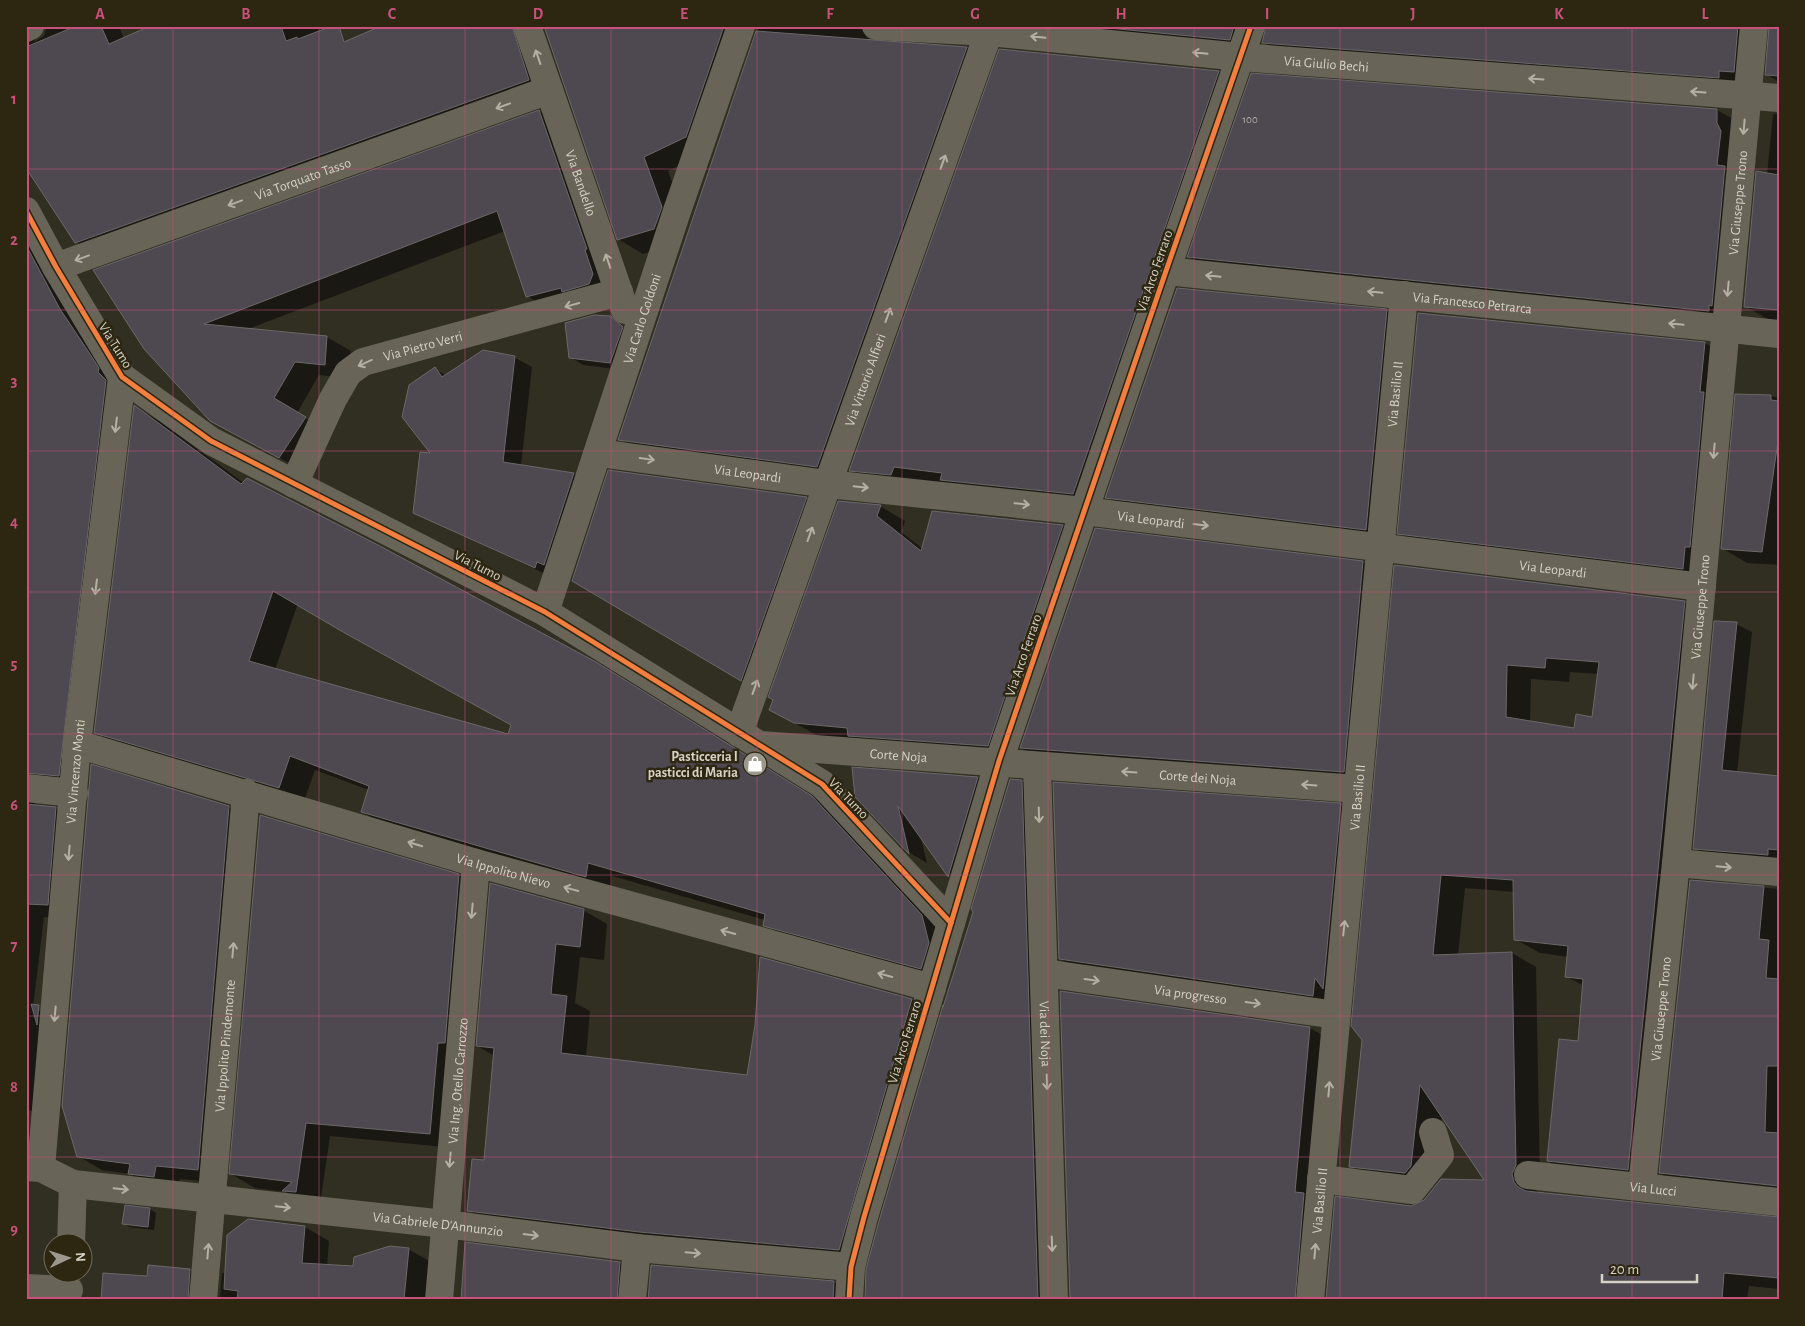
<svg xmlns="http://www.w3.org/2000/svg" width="1805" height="1326" font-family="'Alegreya Sans',sans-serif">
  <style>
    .shadow { fill: #0007; fill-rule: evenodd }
    .building { fill: #4e4851; stroke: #6b6968; fill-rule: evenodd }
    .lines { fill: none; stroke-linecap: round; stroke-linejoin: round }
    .street { stroke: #686458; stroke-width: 28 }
    .cycleway-casing { stroke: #2d2712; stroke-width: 8 }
    .cycleway { stroke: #f27e40; stroke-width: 5 }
    .oneway { stroke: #b4b0a4 }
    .grid { fill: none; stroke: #c8507b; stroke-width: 1; stroke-opacity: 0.55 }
    .labels { text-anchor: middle; stroke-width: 5; stroke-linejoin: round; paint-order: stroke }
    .number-label { font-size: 11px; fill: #b3afa8 }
    .street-label { font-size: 14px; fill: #d5d1c5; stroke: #2d2712 }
    .poi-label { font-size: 14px; font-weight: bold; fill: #d5d1c5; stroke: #2d2712; text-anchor: end }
    .neatline { fill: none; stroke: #c8507b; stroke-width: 2 }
    .grid-label { font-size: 16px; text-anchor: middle; font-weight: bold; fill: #c8507b }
  </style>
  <rect width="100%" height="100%" fill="#312e22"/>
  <g class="shadow">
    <path d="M 26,26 L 119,26 L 124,39 L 153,26 L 328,26 L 231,77 L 236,88 L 385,26 L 544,26 L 540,29 L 553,94 L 101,257 L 76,242 L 26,166 ZM 47,26 L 44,36 L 34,42 L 38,33 Z"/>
    <polygon points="545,26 893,26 885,39 885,43 967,48 991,62 842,480 644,453 620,439 757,27 750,35 710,151 668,171 686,221 679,243 643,254 618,239"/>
    <polygon points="1021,26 1779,26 1779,82 1766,74 1771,26 1765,31 1758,85 1287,56 1263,42 1265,27 1254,53"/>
    <polygon points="1219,72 1243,86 1098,508 875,484 851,470"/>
    <polygon points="1252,75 1717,110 1742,124 1737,319 1213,271 1189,257"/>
    <polygon points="539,111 563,125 617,288 551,310 527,296 505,231 248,329 327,337 351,351 348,378 319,375 297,413 329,432 304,471 236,435 145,348"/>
    <polygon points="1773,114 1779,114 1779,321 1769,320 1745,306 1767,175"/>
    <polygon points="26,212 113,367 83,789 35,800 35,805 56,808 80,822 72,919 44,917 33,1007 54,1019 45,1112 26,1110"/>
    <polygon points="1387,311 1411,325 1390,543 1131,511 1107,497"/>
    <polygon points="1419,314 1705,343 1730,358 1707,582 1423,547 1399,533"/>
    <polygon points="610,317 635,335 623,370 583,365 570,357"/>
    <polygon points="514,357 532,367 521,466 574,474 591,484 552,577 414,513 433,454 435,369 447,376"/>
    <polygon points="1737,395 1779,397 1779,565 1747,563 1722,548"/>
    <path d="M 135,407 L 159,421 L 244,483 L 621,678 L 837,812 L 947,931 L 946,982 L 789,939 L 765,925 L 765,920 L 612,876 L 611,890 L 387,826 L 362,812 L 369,790 L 315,770 L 304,801 L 120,746 L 95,732 ZM 298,603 L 513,725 L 508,736 L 275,670 Z"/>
    <polygon points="806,498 830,512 765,693 573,581"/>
    <polygon points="880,506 905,521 901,532 923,549 1063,526 1087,540 1012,759 820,737 771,710"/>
    <polygon points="1096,529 1363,562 1388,577 1368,786 1046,762 1021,748"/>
    <path d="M 1396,566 L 1684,602 L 1709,616 L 1652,1183 L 1573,1175 L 1548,1161 L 1579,1043 L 1584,986 L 1567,977 L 1569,957 L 1540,953 L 1515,939 L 1515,892 L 1465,888 L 1458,955 L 1512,953 L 1536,967 L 1540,1179 L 1536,1188 L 1537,1193 L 1779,1219 L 1779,1289 L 1749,1286 L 1747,1300 L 1327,1300 L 1411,1207 L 1487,1182 L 1442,1116 L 1435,1180 L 1374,1180 L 1350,1166 L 1363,1039 ZM 1570,672 L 1599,674 L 1593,718 L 1575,730 L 1530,723 L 1531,679 L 1569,682 Z"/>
    <polygon points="1736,624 1752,632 1737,773 1779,777 1779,863 1710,857 1694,848"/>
    <polygon points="978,778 996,789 967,886 949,876 920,835 927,863 910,853 856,796"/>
    <polygon points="1021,781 1046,795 1062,1300 866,1300"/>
    <polygon points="1340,805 1365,819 1338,1009 1085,973 1060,959"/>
    <polygon points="229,807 253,821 222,1183 180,1179 178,1190 154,1188 130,1174 102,1170 78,1156"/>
    <polygon points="459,875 483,890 455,1148 330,1136 320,1205 308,1204 286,1192 255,1188 231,1174"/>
    <polygon points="1691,881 1779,889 1779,1197 1685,1187 1660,1173"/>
    <polygon points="491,885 583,910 607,924 604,960 580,957 575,1003 590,1011 586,1057 748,1076 756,1026 761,959 912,1000 936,1014 863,1263 492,1224 468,1210 485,1161 495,1056 477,1046"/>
    <polygon points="1061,993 1310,1028 1334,1042 1320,1300 1071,1300"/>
    <polygon points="126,1207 150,1209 156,1213 154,1230 129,1227 124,1223"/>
    <polygon points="305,1227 329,1241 327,1266 354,1267 408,1249 433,1263 430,1300 220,1300 222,1273 226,1273"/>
    <polygon points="620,1263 644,1277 643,1300 463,1300"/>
    <polygon points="652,1266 834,1282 859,1297 859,1300 647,1300"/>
    <polygon points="190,1270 214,1284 213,1300 102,1300 148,1277"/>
  </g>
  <g class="building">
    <polygon points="76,26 101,26 109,44 150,26 281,26 286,41 297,37 298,39 332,26 339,26 344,42 381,26 512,26 529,80 75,243 26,168 26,47"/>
    <polygon points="544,26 717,26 716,28 723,29 686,137 644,157 662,207 654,229 617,240"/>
    <polygon points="1109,26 1234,26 1230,40 1109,28"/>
    <polygon points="1266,26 1738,26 1734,72 1719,71 1719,78 1262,43"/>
    <polygon points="1769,26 1779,26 1779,76 1765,75"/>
    <polygon points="756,31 967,47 817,467 618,440"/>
    <polygon points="999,49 1219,71 1073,494 940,480 942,473 894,467 891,475 849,471"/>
    <polygon points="1251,73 1717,109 1717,123 1721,131 1717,165 1725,166 1712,306 1709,305 1709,311 1187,257"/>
    <polygon points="539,110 587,249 585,250 593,274 589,284 562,292 561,288 526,297 497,211 204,324 327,336 325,365 295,362 274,398 306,417 279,458 210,421 144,349 93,270"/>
    <polygon points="1756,171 1779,175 1779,310 1744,307"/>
    <polygon points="26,245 60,309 88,351 99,368 98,372 106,380 59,776 26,773"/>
    <polygon points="1177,288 1387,309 1366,530 1105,498"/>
    <polygon points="1418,313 1705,342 1700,392 1704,392 1690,547 1685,547 1683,569 1397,534"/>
    <polygon points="594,315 611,316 623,327 610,363 569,358 565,323"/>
    <polygon points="483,350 515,356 503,462 574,473 544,565 537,562 535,568 413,513 420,452 430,453 402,417 409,385 435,367 442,377"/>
    <polygon points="1735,394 1771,395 1771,400 1779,401 1779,434 1762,552 1721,549"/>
    <path d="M 134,405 L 241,484 L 247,478 L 378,545 L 596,662 L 812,796 L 922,915 L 929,943 L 921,969 L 763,926 L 765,914 L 588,863 L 586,877 L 361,812 L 369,786 L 290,756 L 279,788 L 94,733 ZM 273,591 L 343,632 L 511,725 L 508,734 L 249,661 Z"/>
    <polygon points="608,470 807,497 741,681 572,581"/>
    <polygon points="838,501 881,505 877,516 921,551 932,511 1063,525 988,746 848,736 847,728 794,723 769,710 773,700 768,697"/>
    <polygon points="1095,528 1363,561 1344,772 1020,748"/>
    <path d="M 1394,565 L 1685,601 L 1628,1170 L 1547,1161 L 1559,1039 L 1578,1041 L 1583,979 L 1565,977 L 1568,946 L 1514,940 L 1513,880 L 1441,875 L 1433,955 L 1512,952 L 1516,1165 L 1512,1174 L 1514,1182 L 1518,1187 L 1526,1191 L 1779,1217 L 1779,1278 L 1724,1273 L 1722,1300 L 1326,1300 L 1335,1196 L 1411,1206 L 1424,1200 L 1441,1179 L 1484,1180 L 1420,1085 L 1411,1166 L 1405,1173 L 1349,1167 L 1362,1040 L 1351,1026 ZM 1546,658 L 1599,662 L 1592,717 L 1576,714 L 1574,728 L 1506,717 L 1507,665 L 1545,668 Z"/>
    <polygon points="1714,621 1737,622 1722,770 1779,776 1779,850 1768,849 1768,855 1693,849"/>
    <polygon points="91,764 229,806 198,1170 156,1166 154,1177 128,1174 130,1164 77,1157 62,1106"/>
    <polygon points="852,767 978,777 948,877 898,806 909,854 855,797"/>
    <polygon points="1010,779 1022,780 1038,1300 865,1300 866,1269 879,1221 943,1005 943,1007 973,912 971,909"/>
    <polygon points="1053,782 1341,803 1323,989 1315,978 1313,996 1059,959"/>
    <polygon points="26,804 56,807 48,905 26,904"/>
    <polygon points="260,815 459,874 445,1043 438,1043 430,1134 306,1123 296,1192 282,1191 292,1182 229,1174"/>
    <polygon points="1690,880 1764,886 1759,939 1769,940 1766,978 1779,979 1779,1066 1767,1066 1765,1132 1779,1133 1779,1186 1659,1173"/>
    <polygon points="490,883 584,909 580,947 556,944 551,994 567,996 561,1053 747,1075 755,1025 760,957 912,999 839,1250 639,1232 467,1211 472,1159 484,1160 494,1048 476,1046"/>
    <polygon points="1060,991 1310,1027 1295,1192 1304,1193 1295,1300 1070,1300"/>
    <polygon points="31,1004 39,1005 37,1025"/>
    <polygon points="125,1205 150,1208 148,1227 122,1224"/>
    <polygon points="248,1219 305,1226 302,1263 353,1266 354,1257 390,1246 409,1248 404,1300 237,1300 238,1291 224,1289 227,1235"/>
    <polygon points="465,1242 620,1262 617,1300 461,1300"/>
    <polygon points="148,1265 190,1269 188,1300 101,1300 103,1273 147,1276"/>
    <polygon points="651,1265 834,1281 833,1300 648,1300"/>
  </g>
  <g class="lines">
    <g class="street">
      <path id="s1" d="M 527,26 L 625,310"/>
      <path id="s2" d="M 876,26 L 989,32 L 1241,57 L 1779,98"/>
      <polyline points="26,28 30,26"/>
      <polyline points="26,211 56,267 122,377 211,441 545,612 822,784 951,923"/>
      <path id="s3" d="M 56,267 L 549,90"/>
      <path id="s4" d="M 1166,271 L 1779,334"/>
      <path id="s5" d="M 599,453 L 828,484 L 1084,511 L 1702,587"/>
      <path id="s6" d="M 294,484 L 333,399 L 348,373 L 363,362 L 619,292"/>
      <path id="s7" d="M 545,612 L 677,211 L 741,26"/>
      <path id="s8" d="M 739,733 L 991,26"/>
      <path id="s9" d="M 77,744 L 476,863 L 932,988"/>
      <path id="s10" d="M 761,745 L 1358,789"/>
      <path id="s11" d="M 1037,766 L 1054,1300"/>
      <polyline points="26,788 74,793"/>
      <polyline points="1676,863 1779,872"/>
      <path id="s12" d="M 1044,973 L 1336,1015"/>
      <path id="s13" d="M 26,1167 L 41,1168 L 73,1184 L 445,1224 L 637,1248 L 851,1267"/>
      <path id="s14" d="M 41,1168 L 77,744 L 122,377"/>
      <path id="s15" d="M 1528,1175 L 1779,1202"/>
      <polyline points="1321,1179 1412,1190 1440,1155 1433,1132"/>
      <path id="s16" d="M 1642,1186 L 1676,863 L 1754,26"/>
      <polyline points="71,1244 73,1184"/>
      <polyline points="26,1288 69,1290"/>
      <path id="s17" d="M 203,1300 L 246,793"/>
      <path id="s18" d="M 439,1300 L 476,863"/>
      <polyline points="632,1300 637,1248"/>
      <polyline points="849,1300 851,1267 864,1217 999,761 1166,271 1251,26"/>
      <path id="s19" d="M 1310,1300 L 1404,295"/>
    </g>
    <g class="cycleway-casing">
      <g id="cycleway">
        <polyline points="26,211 56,267 122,377 211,441 545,612 822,784 951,923"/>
        <polyline points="849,1300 851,1267 864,1217 999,761 1166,271 1251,26"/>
      </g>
    </g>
    <use href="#cycleway" class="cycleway"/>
  </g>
  <defs><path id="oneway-shaft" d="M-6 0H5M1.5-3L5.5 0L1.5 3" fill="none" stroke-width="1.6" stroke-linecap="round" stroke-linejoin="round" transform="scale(1.25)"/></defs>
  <g class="oneway">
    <use href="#oneway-shaft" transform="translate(1038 37) rotate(-174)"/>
    <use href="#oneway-shaft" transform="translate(1200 53) rotate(-174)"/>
    <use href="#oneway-shaft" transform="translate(538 57) rotate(-109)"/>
    <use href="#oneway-shaft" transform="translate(1536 79) rotate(-176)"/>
    <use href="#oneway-shaft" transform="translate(1698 92) rotate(-176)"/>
    <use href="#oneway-shaft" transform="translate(503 106) rotate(160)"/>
    <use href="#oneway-shaft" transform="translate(1744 127) rotate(95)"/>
    <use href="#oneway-shaft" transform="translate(943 162) rotate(-70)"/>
    <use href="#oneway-shaft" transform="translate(235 203) rotate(160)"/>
    <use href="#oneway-shaft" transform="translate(82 258) rotate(160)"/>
    <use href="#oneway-shaft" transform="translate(608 261) rotate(-109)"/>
    <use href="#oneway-shaft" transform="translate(1213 276) rotate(-174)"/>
    <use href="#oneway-shaft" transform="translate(1728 289) rotate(95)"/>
    <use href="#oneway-shaft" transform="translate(1375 292) rotate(-174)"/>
    <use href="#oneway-shaft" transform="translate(572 305) rotate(165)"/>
    <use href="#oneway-shaft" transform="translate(888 315) rotate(-70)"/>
    <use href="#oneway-shaft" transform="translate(1676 324) rotate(-174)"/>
    <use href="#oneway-shaft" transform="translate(365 363) rotate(156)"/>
    <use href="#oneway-shaft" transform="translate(116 425) rotate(97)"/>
    <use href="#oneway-shaft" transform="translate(1714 451) rotate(95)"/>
    <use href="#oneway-shaft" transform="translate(647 459) rotate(8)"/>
    <use href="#oneway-shaft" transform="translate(861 487) rotate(6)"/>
    <use href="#oneway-shaft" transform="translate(1022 504) rotate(6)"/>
    <use href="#oneway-shaft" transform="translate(1201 525) rotate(7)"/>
    <use href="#oneway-shaft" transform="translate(810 534) rotate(-70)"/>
    <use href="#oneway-shaft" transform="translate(96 587) rotate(97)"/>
    <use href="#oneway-shaft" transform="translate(1693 682) rotate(95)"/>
    <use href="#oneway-shaft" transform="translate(755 687) rotate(-70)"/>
    <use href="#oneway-shaft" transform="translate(1129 772) rotate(-176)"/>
    <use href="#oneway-shaft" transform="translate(1309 785) rotate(-176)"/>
    <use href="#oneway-shaft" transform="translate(1039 815) rotate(88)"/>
    <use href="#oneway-shaft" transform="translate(415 844) rotate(-163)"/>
    <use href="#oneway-shaft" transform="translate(69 853) rotate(95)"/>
    <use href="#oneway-shaft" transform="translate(1724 867) rotate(5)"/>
    <use href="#oneway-shaft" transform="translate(571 889) rotate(-165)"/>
    <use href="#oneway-shaft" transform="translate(472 911) rotate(95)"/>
    <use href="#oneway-shaft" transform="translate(1344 928) rotate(-84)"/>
    <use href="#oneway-shaft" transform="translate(728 932) rotate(-165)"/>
    <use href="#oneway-shaft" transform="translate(233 950) rotate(-85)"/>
    <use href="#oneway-shaft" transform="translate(885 975) rotate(-165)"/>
    <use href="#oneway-shaft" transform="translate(1092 980) rotate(8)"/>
    <use href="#oneway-shaft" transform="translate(1253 1003) rotate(8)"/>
    <use href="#oneway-shaft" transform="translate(55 1014) rotate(95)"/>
    <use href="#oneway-shaft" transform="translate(1047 1082) rotate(88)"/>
    <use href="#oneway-shaft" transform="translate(1329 1089) rotate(-85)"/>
    <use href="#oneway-shaft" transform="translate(450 1160) rotate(95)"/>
    <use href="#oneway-shaft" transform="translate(121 1189) rotate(6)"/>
    <use href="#oneway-shaft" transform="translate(283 1207) rotate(6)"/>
    <use href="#oneway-shaft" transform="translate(531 1235) rotate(7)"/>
    <use href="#oneway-shaft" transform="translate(1052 1244) rotate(88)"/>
    <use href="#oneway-shaft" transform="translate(208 1251) rotate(-85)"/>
    <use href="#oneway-shaft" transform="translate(1315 1251) rotate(-85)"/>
    <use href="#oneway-shaft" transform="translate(693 1253) rotate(5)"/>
  </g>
  <path class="grid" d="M 173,26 L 173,1300M 319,26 L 319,1300M 465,26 L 465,1300M 611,26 L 611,1300M 757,26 L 757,1300M 902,26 L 902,1300M 1048,26 L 1048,1300M 1194,26 L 1194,1300M 1340,26 L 1340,1300M 1486,26 L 1486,1300M 1632,26 L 1632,1300M 26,169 L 1779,169M 26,310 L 1779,310M 26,451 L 1779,451M 26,592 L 1779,592M 26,734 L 1779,734M 26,875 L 1779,875M 26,1016 L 1779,1016M 26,1157 L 1779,1157"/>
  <defs>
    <g id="shop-disc" transform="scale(1.25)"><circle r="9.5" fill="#9c988c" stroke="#2d2712"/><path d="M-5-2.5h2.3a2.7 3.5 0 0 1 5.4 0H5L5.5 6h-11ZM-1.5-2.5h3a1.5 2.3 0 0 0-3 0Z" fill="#fff"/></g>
  </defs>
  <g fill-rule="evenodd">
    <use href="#shop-disc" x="755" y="764"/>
  </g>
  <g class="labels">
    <g class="number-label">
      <text x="1250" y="123">100</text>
    </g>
    <g class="street-label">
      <text dy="5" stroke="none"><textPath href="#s2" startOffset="452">Via Giulio Bechi</textPath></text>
      <text dy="5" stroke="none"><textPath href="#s3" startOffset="262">Via Torquato Tasso</textPath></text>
      <text dy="5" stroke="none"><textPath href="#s1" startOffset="166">Via Bandello</textPath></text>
      <text dy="5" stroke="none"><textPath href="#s16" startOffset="988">Via Giuseppe Trono</textPath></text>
      <text transform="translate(1154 271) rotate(-71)" y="5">Via Arco Ferraro</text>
      <text dy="5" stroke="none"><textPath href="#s4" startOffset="308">Via Francesco Petrarca</textPath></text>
      <text dy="5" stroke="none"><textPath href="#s7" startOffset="309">Via Carlo Goldoni</textPath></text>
      <text transform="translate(116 345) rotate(58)" y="5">Via Tumo</text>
      <text dy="5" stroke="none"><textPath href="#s6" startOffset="204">Via Pietro Verri</textPath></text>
      <text dy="5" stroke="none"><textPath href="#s8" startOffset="375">Via Vittorio Alfieri</textPath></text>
      <text dy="5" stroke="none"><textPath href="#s19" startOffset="910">Via Basilio II</textPath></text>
      <text dy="5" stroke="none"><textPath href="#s5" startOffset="150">Via Leopardi</textPath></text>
      <text dy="5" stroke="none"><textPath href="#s5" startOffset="556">Via Leopardi</textPath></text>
      <text transform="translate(478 565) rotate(27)" y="5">Via Tumo</text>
      <text dy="5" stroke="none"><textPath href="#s5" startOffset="961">Via Leopardi</textPath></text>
      <text dy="5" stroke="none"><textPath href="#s16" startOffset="582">Via Giuseppe Trono</textPath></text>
      <text transform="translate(1023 655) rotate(-71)" y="5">Via Arco Ferraro</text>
      <text dy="5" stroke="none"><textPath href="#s10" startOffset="138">Corte Noja</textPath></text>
      <text dy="5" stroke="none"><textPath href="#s14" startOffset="398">Via Vincenzo Monti</textPath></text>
      <text dy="5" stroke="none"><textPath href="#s10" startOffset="438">Corte dei Noja</textPath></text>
      <text dy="5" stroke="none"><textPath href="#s19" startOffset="505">Via Basilio II</textPath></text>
      <text transform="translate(849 798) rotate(46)" y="5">Via Tumo</text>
      <text dy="5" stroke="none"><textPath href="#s9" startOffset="445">Via Ippolito Nievo</textPath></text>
      <text dy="5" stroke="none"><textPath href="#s12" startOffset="148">Via progresso</textPath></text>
      <text dy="5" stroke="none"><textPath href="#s16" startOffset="178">Via Giuseppe Trono</textPath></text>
      <text dy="5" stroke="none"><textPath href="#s11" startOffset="268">Via dei Noja</textPath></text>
      <text transform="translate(904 1042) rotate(-73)" y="5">Via Arco Ferraro</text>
      <text dy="5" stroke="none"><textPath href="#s17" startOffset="255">Via Ippolito Pindemonte</textPath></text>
      <text dy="5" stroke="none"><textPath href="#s18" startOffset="220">Via Ing. Otello Carrozzo</textPath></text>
      <text dy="5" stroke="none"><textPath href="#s15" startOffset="126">Via Lucci</textPath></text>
      <text dy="5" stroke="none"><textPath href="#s19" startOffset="100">Via Basilio II</textPath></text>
      <text dy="5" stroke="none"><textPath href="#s13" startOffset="418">Via Gabriele D'Annunzio</textPath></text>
    </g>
    <g class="poi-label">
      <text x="738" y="761">Pasticceria I<tspan x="738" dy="16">pasticci di Maria</tspan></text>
    </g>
  </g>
  <rect width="1805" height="1326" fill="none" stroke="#2d2712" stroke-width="55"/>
  <g transform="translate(68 1258) rotate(86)"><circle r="24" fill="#2d2712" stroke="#706b5a"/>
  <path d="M0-4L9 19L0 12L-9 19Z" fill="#9c988c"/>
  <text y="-8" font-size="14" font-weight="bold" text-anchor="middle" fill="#d5d1c5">N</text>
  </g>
  <path d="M1602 1274v8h95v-8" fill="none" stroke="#d5d1c5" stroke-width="2.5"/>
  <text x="1610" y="1274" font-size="15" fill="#d5d1c5" stroke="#2d2712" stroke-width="4" paint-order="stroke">20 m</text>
  <rect x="28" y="28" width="1750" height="1270" class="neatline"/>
  <g class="grid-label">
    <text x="100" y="19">A</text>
    <text x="246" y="19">B</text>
    <text x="392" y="19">C</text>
    <text x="538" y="19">D</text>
    <text x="684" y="19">E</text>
    <text x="830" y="19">F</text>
    <text x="975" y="19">G</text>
    <text x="1121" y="19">H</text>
    <text x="1267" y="19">I</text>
    <text x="1413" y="19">J</text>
    <text x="1559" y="19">K</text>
    <text x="1705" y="19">L</text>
    <text x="14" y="104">1</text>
    <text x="14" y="245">2</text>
    <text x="14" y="386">3</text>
    <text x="14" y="527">4</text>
    <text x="14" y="669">5</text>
    <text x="14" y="810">6</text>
    <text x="14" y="951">7</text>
    <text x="14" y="1092">8</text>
    <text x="14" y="1234">9</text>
  </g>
</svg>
